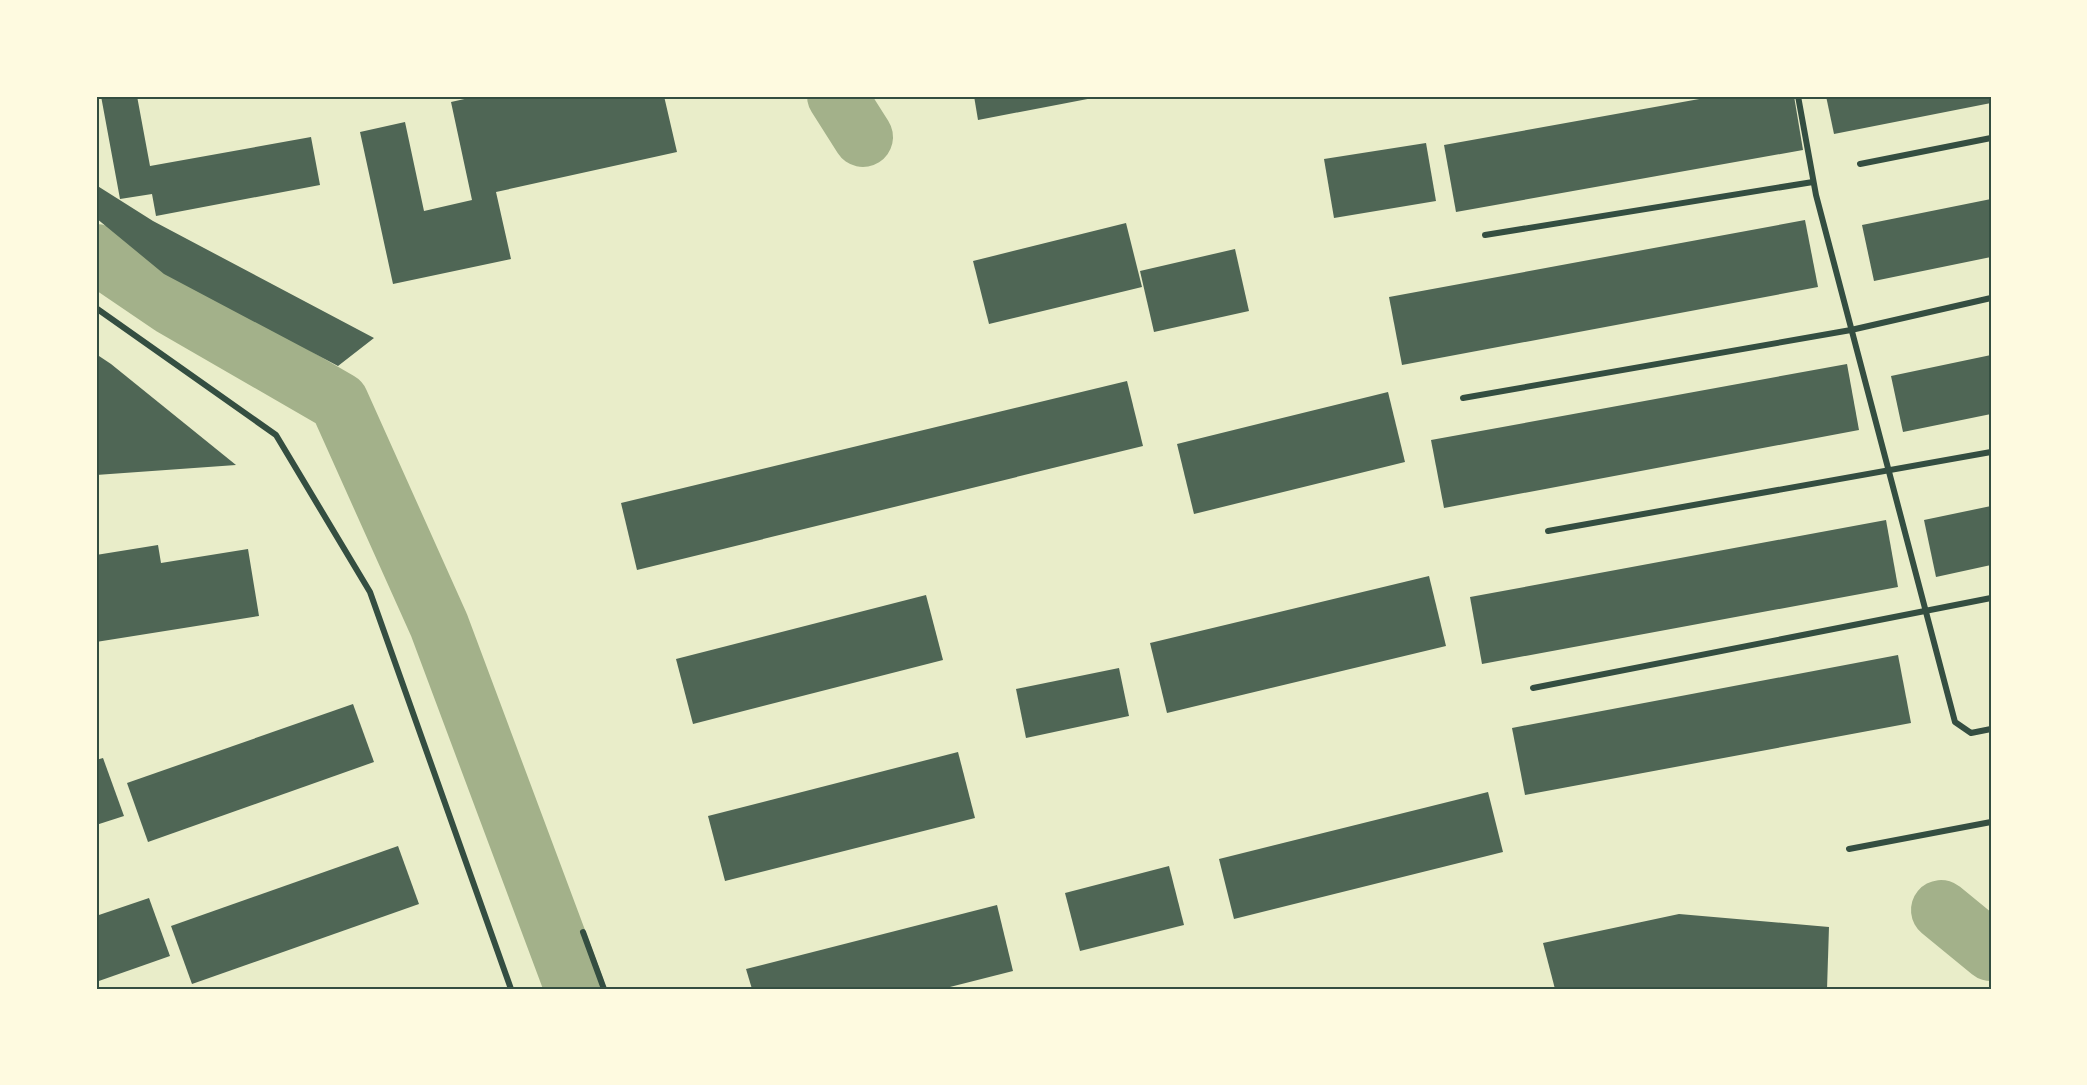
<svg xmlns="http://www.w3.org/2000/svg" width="2087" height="1085" font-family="'Varela Round',sans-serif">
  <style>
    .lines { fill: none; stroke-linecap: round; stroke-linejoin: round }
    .river { stroke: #a3b18a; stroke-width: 60 }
    .building { fill: #4f6655 }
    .minor { stroke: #344e41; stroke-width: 6 }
    .neatline { fill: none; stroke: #344e41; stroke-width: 2 }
  </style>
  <rect width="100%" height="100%" fill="#e9edc9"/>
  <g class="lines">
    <g class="river">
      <polyline points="837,96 863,137"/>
      <polyline points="96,254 171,305 339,402 439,625 575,989"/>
      <polyline points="1941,910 1991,951"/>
    </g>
  </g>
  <g class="building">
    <polygon points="101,96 137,96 150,166 311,137 320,185 156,216 152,194 120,199"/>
    <polygon points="478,96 664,96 677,152 496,192 511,259 393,284 360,132 405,122 424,211 472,200 451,102"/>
    <polygon points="974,96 1098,96 1098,97 978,120"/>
    <polygon points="1716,96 1794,96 1803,150 1456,212 1444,145"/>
    <polygon points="1826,96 1991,96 1991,103 1834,134"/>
    <polygon points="1426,143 1436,201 1334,218 1324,159"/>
    <polygon points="96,185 153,221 374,338 338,366 164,274 96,218"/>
    <polygon points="1991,199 1991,257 1874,281 1862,225"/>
    <polygon points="1805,220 1818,287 1402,365 1389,297"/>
    <polygon points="1126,223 1142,287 989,324 973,261"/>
    <polygon points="1235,249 1249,311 1154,332 1140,271"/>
    <polygon points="96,354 111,364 236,465 96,475"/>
    <polygon points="1991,355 1991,414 1903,432 1891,376"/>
    <polygon points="1847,364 1859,430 1444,508 1431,440"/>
    <polygon points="1127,381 1143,446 637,570 621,503"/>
    <polygon points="1388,392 1405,462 1194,514 1177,444"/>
    <polygon points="1991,506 1991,565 1936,577 1924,520"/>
    <polygon points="1886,520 1898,587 1482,664 1470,597"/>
    <polygon points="158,545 161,563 248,549 259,616 96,642 96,555"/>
    <polygon points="1429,576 1446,646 1167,713 1150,643"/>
    <polygon points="926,595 943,660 693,724 676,659"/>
    <polygon points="1898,655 1911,723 1525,795 1512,728"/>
    <polygon points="1119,668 1129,716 1026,738 1016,689"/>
    <polygon points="353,704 374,762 148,842 127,783"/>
    <polygon points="958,752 975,818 725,881 708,816"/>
    <polygon points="103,758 124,816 96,825 96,760"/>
    <polygon points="1488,792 1503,852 1234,919 1219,859"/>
    <polygon points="398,846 419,904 192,984 171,926"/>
    <polygon points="1169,866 1184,925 1080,951 1065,893"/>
    <polygon points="149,898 170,956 96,982 96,916"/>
    <polygon points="997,905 1013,971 942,989 752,989 746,969"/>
    <polygon points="1679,914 1829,927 1827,989 1555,989 1543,943"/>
  </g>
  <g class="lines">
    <g class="minor">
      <polyline points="1798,96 1816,195 1955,722 1971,733 1991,729"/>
      <polyline points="1860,164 1991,138"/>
      <polyline points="1485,235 1813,182"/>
      <polyline points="96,308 276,435 370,592 511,989"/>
      <polyline points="1463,398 1851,330 1991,298"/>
      <polyline points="1548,531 1991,452"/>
      <polyline points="1533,688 1991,598"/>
      <polyline points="1849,849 1991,822"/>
      <polyline points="583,932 604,989"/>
    </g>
  </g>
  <rect width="2087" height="1085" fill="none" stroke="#fefae0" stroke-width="195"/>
  <rect x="98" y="98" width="1892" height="890" class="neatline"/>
</svg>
